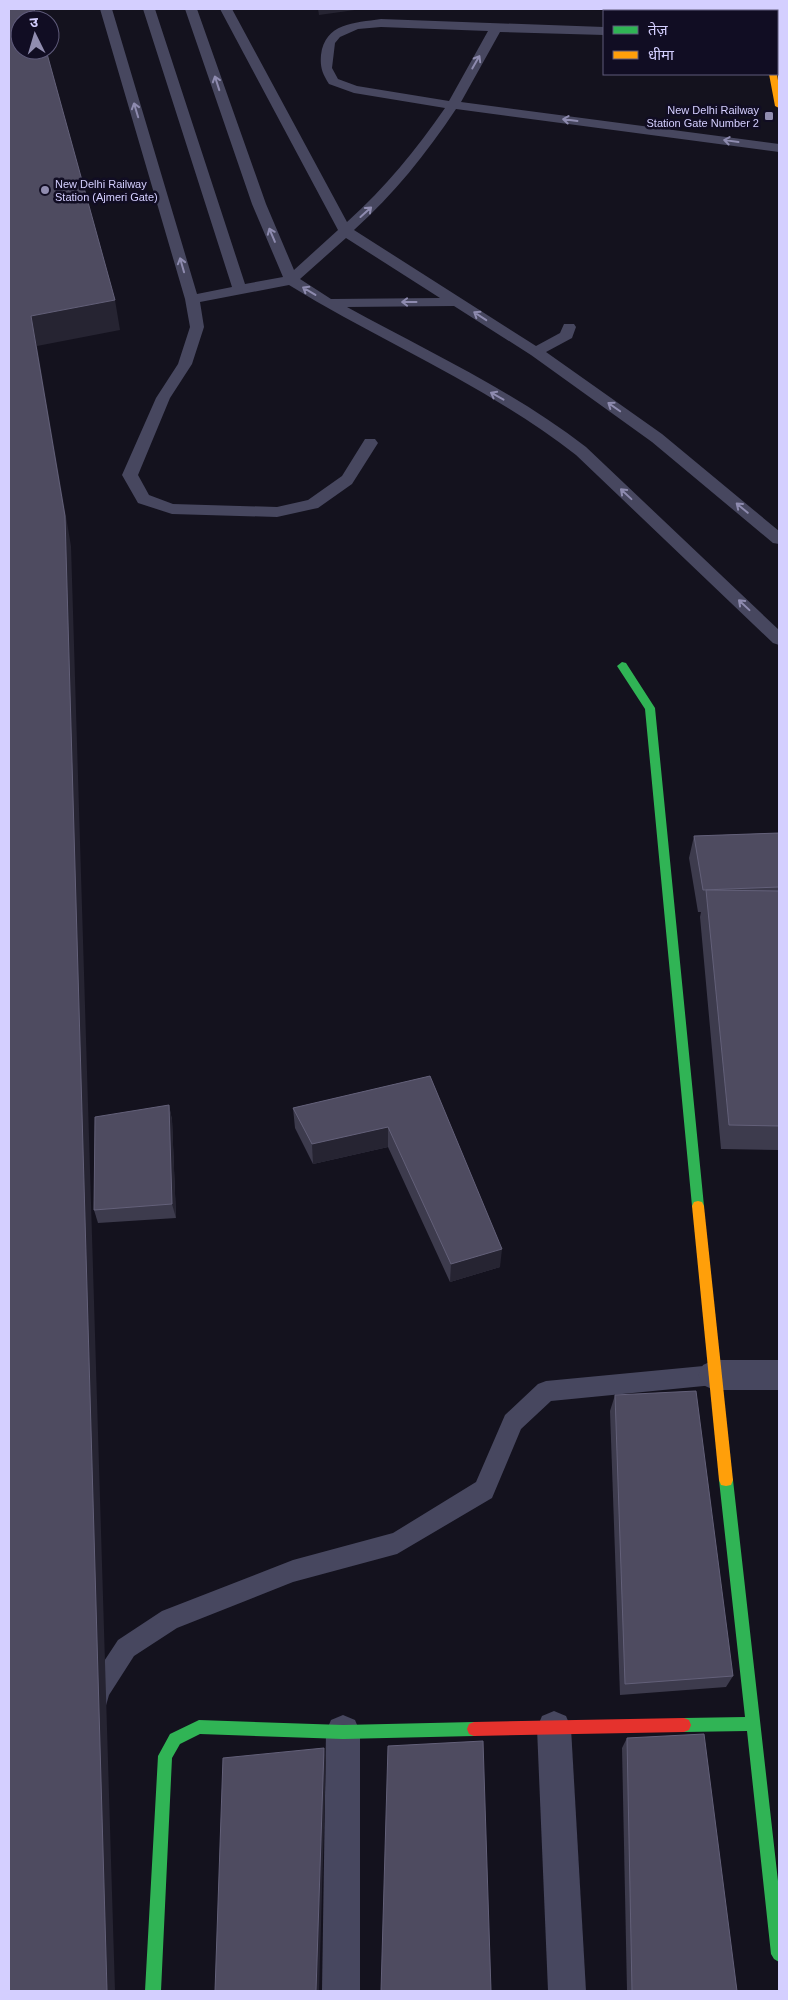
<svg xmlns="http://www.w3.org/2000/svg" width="788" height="2000" font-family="Arial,'Noto Sans Devanagari',sans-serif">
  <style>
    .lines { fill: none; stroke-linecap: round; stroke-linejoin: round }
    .lane { fill: #47475f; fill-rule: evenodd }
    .street { fill: #47475f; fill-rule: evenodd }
    .fast { fill: #30b455; fill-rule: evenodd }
    .slow { fill: #ff9f0a; fill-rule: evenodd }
    .jam { fill: #e5322d; fill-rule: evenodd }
    .wall { fill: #3d3b4d }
    .shaded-wall { fill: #262432 }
    .building { fill: #4e4b60; stroke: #636079 }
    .oneway { stroke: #8e8baf }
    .poi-dot { fill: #918db0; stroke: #110d23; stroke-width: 2 }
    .labels { text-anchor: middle; stroke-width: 5; stroke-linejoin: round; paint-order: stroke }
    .far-poi-label { font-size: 11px; fill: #d4cfff; stroke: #110d23; text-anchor: end }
  </style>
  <rect width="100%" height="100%" fill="#14121e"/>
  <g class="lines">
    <g class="lane">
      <path d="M 100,9 L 112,9 L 197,294 L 232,287 L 143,9 L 155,9 L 245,284 L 283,277 L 252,204 L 185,9 L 197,9 L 266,204 L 294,270 L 338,230 L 220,9 L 232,9 L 347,222 C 385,188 416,150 445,108 L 354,93 L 329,84 C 322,73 320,67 321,55 C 325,23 354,23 381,19 L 604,27 L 604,35 L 500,32 L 461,102 L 779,144 L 779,152 L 456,109 C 426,154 394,194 354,230 L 536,346 L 560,333 L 564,324 L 574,324 L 576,327 L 572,338 L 546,352 L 662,434 L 779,531 L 779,544 L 773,543 L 652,442 L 531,355 L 454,306 L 347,307 C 427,351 514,391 586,447 L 779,630 L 779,645 L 773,643 L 576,455 C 488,386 383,343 289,285 L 200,302 L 204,327 L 192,364 L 170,398 L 138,475 L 149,495 L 173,504 L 277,507 L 308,500 L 342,476 L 365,439 L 375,439 L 378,443 L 352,484 L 318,508 L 313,509 L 277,517 L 172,514 L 138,503 L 122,475 L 156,398 L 178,364 L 190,327 L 185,299 ZM 381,27 L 488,31 L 449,101 L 357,86 L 338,79 L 332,68 L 335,43 L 340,37 L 358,29 ZM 346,238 L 440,298 L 331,299 L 300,279 Z"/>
      <polygon points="731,9 747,9 748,11 732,11"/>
      <polygon points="714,1365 722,1368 725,1375 722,1382 714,1385 551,1401 521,1429 492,1498 397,1554 293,1582 177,1628 134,1656 109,1695 105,1709 97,1713 89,1709 85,1701 85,1692 89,1684 118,1640 162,1611 293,1560 393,1533 476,1482 505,1415 538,1384 546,1381"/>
    </g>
    <g class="street">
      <polygon points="714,1360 779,1360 779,1390 714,1390 703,1385 698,1375 703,1365"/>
      <polygon points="554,1711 566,1716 571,1728 586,1991 548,1991 537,1728 542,1716"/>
      <polygon points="343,1715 355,1720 360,1732 360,1991 322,1991 326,1732 331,1720"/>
    </g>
    <g class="fast">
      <polygon points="754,9 760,9 761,11 754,11"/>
      <polygon points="622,662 626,663 655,708 704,1206 702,1210 698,1211 694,1210 692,1206 645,709 617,666"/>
      <polygon points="726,1474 731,1475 733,1480 779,1890 779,1962 774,1959 771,1954 747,1731 684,1732 679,1730 677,1725 679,1720 684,1718 745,1717 719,1480 721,1475"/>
      <polygon points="199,1720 343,1725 474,1722 479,1724 481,1729 479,1734 474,1736 343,1739 200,1734 180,1744 172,1758 161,1991 145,1991 158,1756 170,1734"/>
    </g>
    <g class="slow">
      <polygon points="769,74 777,74 779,87 779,108 775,106"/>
      <polygon points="698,1201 702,1202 704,1206 733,1480 731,1485 726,1486 721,1485 719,1480 692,1206 694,1202"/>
    </g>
    <polygon class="jam" points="684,1718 689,1720 691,1725 689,1730 684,1732 474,1736 469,1734 467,1729 469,1724 474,1722"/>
  </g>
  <g class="wall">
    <polygon points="687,9 708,9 704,11 693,11"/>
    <polygon points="779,833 779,1150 721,1149 700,917 701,912 698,912 689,858 694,836"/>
    <polygon points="430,1076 500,1267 450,1282 388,1147 313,1164 295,1128 293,1108"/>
    <polygon points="169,1105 172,1120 176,1218 98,1223 94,1210"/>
    <polygon points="615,1395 733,1676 726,1687 620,1695 610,1411"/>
    <polygon points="627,1738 737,1991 627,1991 622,1748"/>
  </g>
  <g class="shaded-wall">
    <polygon points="318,9 362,9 319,15"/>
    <polygon points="700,9 708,9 704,11 700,11"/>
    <polygon points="115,300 120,330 37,346 71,546 115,1991 107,1991 31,316"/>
    <polygon points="169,1105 172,1120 176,1218 172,1204"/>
    <polygon points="388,1127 388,1147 313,1164 312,1144"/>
    <polygon points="502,1249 500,1267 450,1282 451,1264"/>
    <polygon points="324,1748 326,1760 319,1991 316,1991"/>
  </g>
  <g class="building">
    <polygon points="9,9 34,9 37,20 20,20 20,50 46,50 115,300 31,316 65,516 107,1991 9,1991"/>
    <polygon points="779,833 779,887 703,890 694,836"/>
    <polygon points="706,890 779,891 779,1126 729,1125"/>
    <polygon points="430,1076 502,1249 451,1264 388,1127 312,1144 293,1108"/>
    <polygon points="169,1105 172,1204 94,1210 95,1117"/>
    <polygon points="696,1391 733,1676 625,1684 615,1395"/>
    <polygon points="704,1734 737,1991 632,1991 627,1738"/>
    <polygon points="483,1741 491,1991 381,1991 388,1746"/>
    <polygon points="324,1748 316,1991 215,1991 223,1758"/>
  </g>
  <defs><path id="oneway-shaft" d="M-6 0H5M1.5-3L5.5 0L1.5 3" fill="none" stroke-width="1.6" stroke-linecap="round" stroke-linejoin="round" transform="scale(1.25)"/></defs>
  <g class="oneway">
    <use href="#oneway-shaft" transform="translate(476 62) rotate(-60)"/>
    <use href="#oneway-shaft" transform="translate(217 83) rotate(-108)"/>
    <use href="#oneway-shaft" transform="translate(136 110) rotate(-107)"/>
    <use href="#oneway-shaft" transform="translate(570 120) rotate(-173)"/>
    <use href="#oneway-shaft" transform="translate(731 141) rotate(-172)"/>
    <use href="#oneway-shaft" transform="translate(366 212) rotate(-42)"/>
    <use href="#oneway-shaft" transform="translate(272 235) rotate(-113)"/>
    <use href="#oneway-shaft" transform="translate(182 265) rotate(-106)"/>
    <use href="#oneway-shaft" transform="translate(309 291) rotate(-149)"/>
    <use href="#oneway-shaft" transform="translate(409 302) rotate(180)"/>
    <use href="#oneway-shaft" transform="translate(480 316) rotate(-147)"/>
    <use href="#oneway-shaft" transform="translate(497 396) rotate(-151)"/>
    <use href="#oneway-shaft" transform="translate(614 407) rotate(-145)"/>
    <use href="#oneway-shaft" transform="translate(626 494) rotate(-137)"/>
    <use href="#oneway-shaft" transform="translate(742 508) rotate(-140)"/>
    <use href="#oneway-shaft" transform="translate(744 605) rotate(-137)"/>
  </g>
  <g class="poi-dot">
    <rect x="764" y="111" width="10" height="10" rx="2.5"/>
    <circle cx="45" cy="190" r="5"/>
  </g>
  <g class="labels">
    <g class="far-poi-label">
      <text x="759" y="114">New Delhi Railway<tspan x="759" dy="13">Station Gate Number 2</tspan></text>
      <text x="55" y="188" text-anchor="start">New Delhi Railway<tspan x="55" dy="13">Station (Ajmeri Gate)</tspan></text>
    </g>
  </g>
  <rect width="788" height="2000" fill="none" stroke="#d4cfff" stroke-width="20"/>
  <rect x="603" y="10" width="175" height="65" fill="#110d23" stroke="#5f5b7b"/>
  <rect x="613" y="26" width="25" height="8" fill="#30b455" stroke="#5f5b7b"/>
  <text x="648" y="35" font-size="15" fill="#d4cfff">तेज़</text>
  <rect x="613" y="51" width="25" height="8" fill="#ff9f0a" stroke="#5f5b7b"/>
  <text x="648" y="60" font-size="15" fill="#d4cfff">धीमा</text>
  <g transform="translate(35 35) rotate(355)"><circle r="24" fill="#110d23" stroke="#5f5b7b"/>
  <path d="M0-4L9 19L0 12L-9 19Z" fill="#918db0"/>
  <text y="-8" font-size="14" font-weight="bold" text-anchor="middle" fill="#d4cfff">उ</text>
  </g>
</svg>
